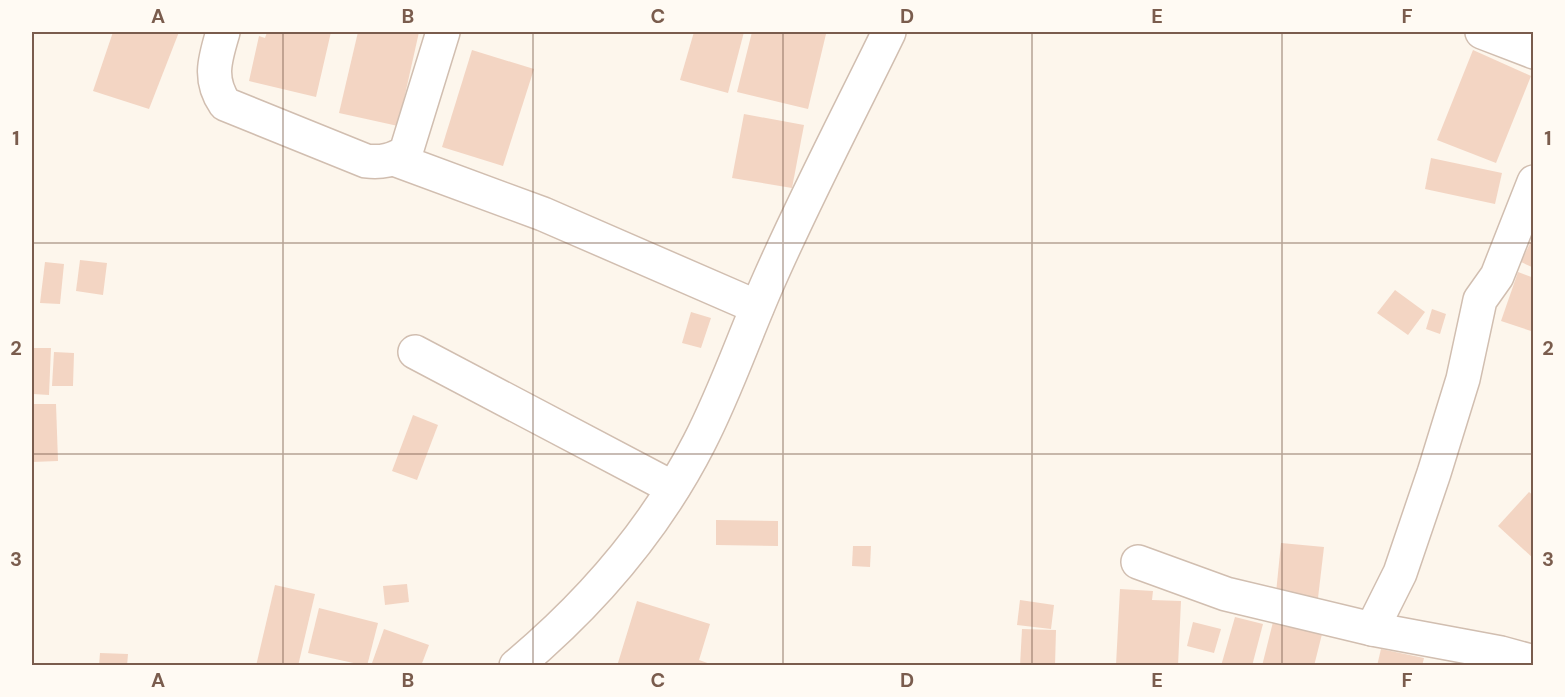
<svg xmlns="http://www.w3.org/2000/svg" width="1565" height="697" font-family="'DM Sans',sans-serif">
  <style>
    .building { fill: #f3d5c3 }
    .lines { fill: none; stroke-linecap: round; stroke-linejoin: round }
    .minor-casing { stroke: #d1beb0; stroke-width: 36 }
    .minor { stroke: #fff; stroke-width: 33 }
    .grid { fill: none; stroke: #7a5c4d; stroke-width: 1.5; stroke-opacity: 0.55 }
    .neatline { fill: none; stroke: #7a5c4d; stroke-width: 2 }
    .grid-label { font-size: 20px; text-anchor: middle; font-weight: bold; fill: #7a5c4d }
  </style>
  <rect width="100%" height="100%" fill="#fdf6ec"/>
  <g class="building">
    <polygon points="113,32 179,32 149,109 93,91"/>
    <polygon points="267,32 331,32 316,97 249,81 259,36 265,38"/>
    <polygon points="358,32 419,32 398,126 339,113"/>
    <polygon points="694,32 744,32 728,93 680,80"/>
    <polygon points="752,32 816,32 826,34 808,109 737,92"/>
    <polygon points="472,50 534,69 503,166 442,147"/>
    <polygon points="1473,50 1531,76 1496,163 1437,140"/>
    <polygon points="744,114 804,125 792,188 732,178"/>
    <polygon points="1431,158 1502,173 1495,204 1425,189"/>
    <polygon points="1534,235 1534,268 1521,262"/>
    <polygon points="80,260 107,263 103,295 76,291"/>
    <polygon points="45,262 64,264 60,304 40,303"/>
    <polygon points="1518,272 1534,278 1534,332 1501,321"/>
    <polygon points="1395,290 1425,312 1408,335 1377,313"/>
    <polygon points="1432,309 1446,314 1440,334 1426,329"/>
    <polygon points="691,312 711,318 701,348 682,343"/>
    <polygon points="34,348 51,348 49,395 33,394"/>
    <polygon points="54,352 74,353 73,386 52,386"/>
    <polygon points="32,404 56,404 58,461 32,462"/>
    <polygon points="413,415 438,425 417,480 392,471"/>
    <polygon points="1529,492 1534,496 1534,559 1498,526"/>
    <polygon points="716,520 778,521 778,546 716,545"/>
    <polygon points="1281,543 1324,547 1318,598 1276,593"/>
    <polygon points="853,546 871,546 870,567 852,566"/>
    <polygon points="407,584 409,602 385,605 383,586"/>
    <polygon points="275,585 315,594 298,666 256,666"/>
    <polygon points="1120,589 1153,591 1152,600 1181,601 1178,666 1116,665"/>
    <polygon points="1020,600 1054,605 1051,629 1017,625"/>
    <polygon points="637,601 710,624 699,660 716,666 617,666"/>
    <polygon points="319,608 378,623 367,666 308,653"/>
    <polygon points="1235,617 1263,624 1252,666 1221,666"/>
    <polygon points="1274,618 1323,630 1314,666 1262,666"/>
    <polygon points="1193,622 1221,629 1214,653 1187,646"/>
    <polygon points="384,629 429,645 421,666 371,666"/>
    <polygon points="1022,629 1056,630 1055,666 1020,666"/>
    <polygon points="1381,649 1424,658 1422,666 1377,666"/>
    <polygon points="100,653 128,654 127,666 99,666"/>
  </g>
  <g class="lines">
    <g class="minor-casing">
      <g id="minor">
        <path d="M 223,32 C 215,59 208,79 225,104 L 366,161 C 382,163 393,160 406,152 L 443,32"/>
        <polyline points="1482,32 1534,52"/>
        <polyline points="394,159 543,214 757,307"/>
        <polyline points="415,352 673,488"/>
        <polyline points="1138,562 1226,594 1372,629 1501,653 1534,662"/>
        <polyline points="1372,629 1400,573 1434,473 1463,379 1480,300 1497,276 1534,182"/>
        <path d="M 516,666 C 590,604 655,529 699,443 C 726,391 745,334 769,280 C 806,196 849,114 889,32"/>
      </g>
    </g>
    <use href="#minor" class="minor"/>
  </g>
  <path class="grid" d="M 283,32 L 283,666M 533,32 L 533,666M 783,32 L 783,666M 1032,32 L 1032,666M 1282,32 L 1282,666M 32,243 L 1534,243M 32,454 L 1534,454"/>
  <rect width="1565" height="697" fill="none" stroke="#fffaf3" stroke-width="66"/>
  <rect x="33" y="33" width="1499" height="631" class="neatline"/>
  <g class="grid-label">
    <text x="158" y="23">A</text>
    <text x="408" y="23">B</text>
    <text x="658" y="23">C</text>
    <text x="907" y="23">D</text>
    <text x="1157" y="23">E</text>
    <text x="1407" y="23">F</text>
    <text x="16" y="145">1</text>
    <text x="1548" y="145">1</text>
    <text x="16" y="355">2</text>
    <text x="1548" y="355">2</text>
    <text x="16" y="566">3</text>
    <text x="1548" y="566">3</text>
    <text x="158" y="687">A</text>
    <text x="408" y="687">B</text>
    <text x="658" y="687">C</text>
    <text x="907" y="687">D</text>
    <text x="1157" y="687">E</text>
    <text x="1407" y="687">F</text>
  </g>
</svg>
